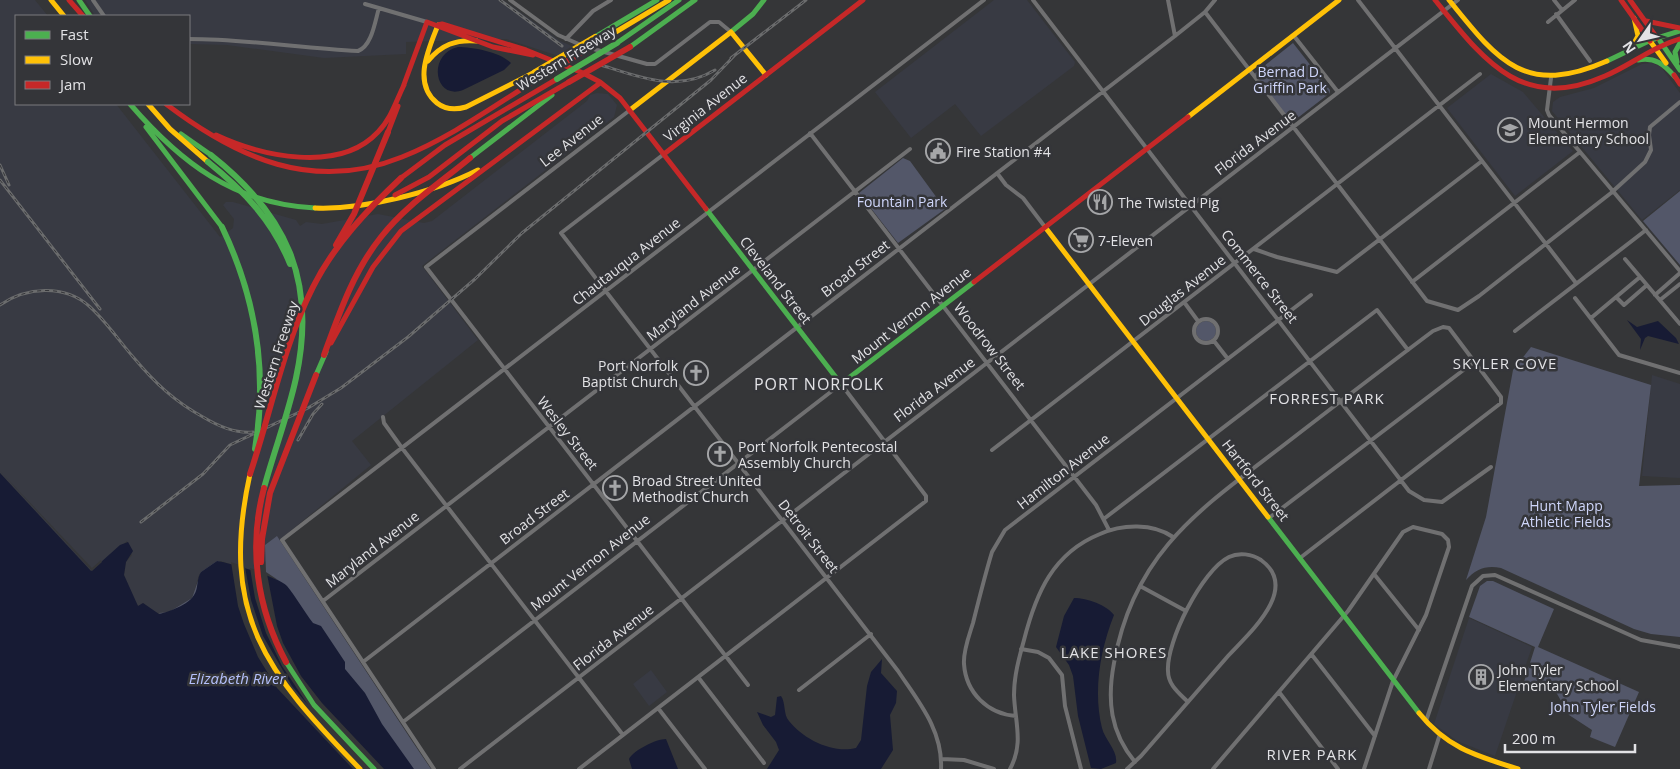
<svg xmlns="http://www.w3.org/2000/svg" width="1680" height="769" viewBox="0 0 1680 769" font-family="'Open Sans',sans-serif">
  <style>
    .built { fill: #383a43 }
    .green { fill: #535769 }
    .water { fill: #171b34 }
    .pier { fill: #353638 }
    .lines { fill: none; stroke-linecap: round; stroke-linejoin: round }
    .street { stroke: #707071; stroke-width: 4 }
    .fast { stroke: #4caf50; stroke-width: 5 }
    .slow { stroke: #ffc107; stroke-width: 5 }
    .jam { stroke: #c62828; stroke-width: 5 }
    .rail-casing { stroke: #6b6c6d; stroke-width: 3 }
    .rail { stroke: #343539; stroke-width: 1; stroke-dasharray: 4; stroke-linecap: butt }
    .fast-bridge { stroke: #4caf50; stroke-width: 6 }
    .slow-bridge { stroke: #ffc107; stroke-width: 6 }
    .jam-bridge { stroke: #c62828; stroke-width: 6 }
    .labels { text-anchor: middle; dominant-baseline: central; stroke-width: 5; stroke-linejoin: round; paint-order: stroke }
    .street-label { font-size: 14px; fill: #e2e2e5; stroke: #343539 }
    .park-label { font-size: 14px; fill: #cfd6fa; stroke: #343539 }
    .poi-label { font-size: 14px; fill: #e2e2e5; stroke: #343539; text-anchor: start }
    .neighbourhood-label { font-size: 15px; letter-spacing: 1px; fill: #e2e2e5; stroke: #343539 }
    .water-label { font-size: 15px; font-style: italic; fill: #b4c0fb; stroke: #343539 }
    .quarter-label { font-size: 16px; letter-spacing: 1px; fill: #e2e2e5; stroke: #343539 }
  </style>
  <rect width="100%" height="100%" fill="#353638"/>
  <path class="built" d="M0,0h35l13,16h-32v88h100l104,133 13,-9 1,-9 -11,-14 3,-3h7l63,18 4,6 6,-4 16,2 56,-10 46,9 8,-2 155,-120 3,-6 7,-2 11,1 9,11 -3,12 -192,149 56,74 -126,101 19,24 -94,77 -3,14 -23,15 -30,-10 -22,14 -7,23 -23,14 -13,1 -13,-10 -4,3 -3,-2 -12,-29 2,-13 6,-7 -5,-14 -35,31 -92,-99z
    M85,0h418l57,41 19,8 -14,9 -59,-19 -100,3v12l-82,4 -97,-13 -38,-1v-28h-94z
    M994,0h33l48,62 -1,4 -93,70 -26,-32 -44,34 -36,-46z
    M1652,63l9,4 19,26v97l-38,30 -90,-109 1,-9 7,-5 34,-9 48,-24z
    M1491,74l32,18 50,59 -58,45 -68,-88z
    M1652,375l28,9v94l-38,-2z
    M1469,618l63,29 -37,109 -38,-15 -23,-17z
    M651,670l16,22 -18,14 -16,-22z"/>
  <path class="green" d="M1293,43l37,47v3l-39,30 -37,-49z
    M903,158l7,3 35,48 -47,34 -39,-50z
    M1680,191v74l-37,-44z
    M1196 331a10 10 0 1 1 20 0a10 10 0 1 1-20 0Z
    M1531,347l120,38 -12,101 41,-1v152l-29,-3 -17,-5 -133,-61c-15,-3 -25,1 -35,12l20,-63 27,-147z
    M277,536l135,205 19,28h-43l-214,-150 -16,-6 11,-1 23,-14 9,-26 16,-11 61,19 -12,-8 -1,-27z
    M1487,581h6l61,28 -16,38 101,45 -24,55 -25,-10 2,-7 -23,-15 -13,-23 -8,-3 -2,2 -22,-9 11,-35 -66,-30 11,-31z"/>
  <path class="water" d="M458,47c15,0 42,5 53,16l-7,7 -41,20c-29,11 -36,-36 -5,-43z
    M1627,320l10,7 21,-6 18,17 3,6 -31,-8 -3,2 -5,12 1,-11z
    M0,473l91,98 29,-26 8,-3 5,9 -7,11 -2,13 14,31 5,-3 16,11c12,-3 33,-10 37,-23 2,-6 1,-13 5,-19l16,-11c13,2 62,16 70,25 9,11 17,25 26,37l8,3 24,36v7l20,24 17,31 32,45h-414z
    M1074,598c13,0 33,7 40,17 -14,35 -21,77 -12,113 3,12 16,23 14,35l-15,6 -10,-1 -13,-52 -5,-40 -4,-11 -13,-18 8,-31z
    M882,659l-1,14 16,18 -1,12 -6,12 3,35 -12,19h-114l12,-19 -3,-8 -13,-17 -6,-13 14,5 4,-2 2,-18 4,-1c5,7 2,18 8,25 14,18 44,33 67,27l5,-8 6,-54 4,-14z
    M666,739l12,30h-46l-3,-10c5,-9 27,-20 37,-20z"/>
  <path class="pier" d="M0,471l92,97 9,-8 1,2 -10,9z
    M231,562l14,5 6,33 12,36 29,50 16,19 -26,-39 -16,-33 -11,-35 -5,-30 17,6 10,52 6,17 18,33 21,27 62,66h-31l-76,-81 -19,-31 -14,-33 -6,-18z"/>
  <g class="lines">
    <path class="street" d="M93,0l11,16
      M510,0l48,35 23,10
      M1033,0l376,491 15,9 18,2 49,-35
      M1168,0l7,36
      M1358,0l218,283
      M1554,0l8,10
      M365,4l62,18
      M1205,12l222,289 31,9 21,-14 132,-103 34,-31 6,-12 -2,-15 1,-8 30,-25
      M1556,14l34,47
      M1548,22l27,-22
      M1294,36l44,56
      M189,39c56,0 112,9 169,12 14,-5 17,-30 21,-43
      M566,39l27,-28 18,-11
      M590,48l57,16h8l55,-42h9l12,10
      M1551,78l-4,32 2,5 131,156
      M630,110l-204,157 322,418
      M810,133l286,372 13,25
      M664,154l-103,79 337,438c20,30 45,59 43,98
      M997,173l9,12 17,13 22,29
      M1254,249l23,8 60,15 145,-111
      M1625,259l55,65
      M1412,282l168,-130
      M1655,295l25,-22
      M1616,297l8,8 23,-20
      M1575,298l44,57 61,18
      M1660,300l20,-16
      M1184,302l14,19
      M1591,318l49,-41
      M1194 331a12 12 0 1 1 24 0a12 12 0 1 1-24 0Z
      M1515,331l131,-101
      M1214,341l14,18
      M383,417l1,6 18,25 221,287
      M992,450l488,-376
      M1105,518l272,-208 31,40
      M1269,518l205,-156
      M1374,574l45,56
      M1140,586l46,25
      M323,601l587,-452
      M1021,649l17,3 11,6 13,17 3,31 16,63
      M1312,655l63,81
      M363,662l812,-626 30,-24 10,-12
      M698,677l66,86
      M799,690l72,-56
      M1279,692l59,77
      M658,708l47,61
      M1016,716c-28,-2 -50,-23 -52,-52 -1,-13 5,-28 9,-41 6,-24 12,-48 19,-71l13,-22 306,-235
      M1426,721l46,-135 11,-10 12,-1 146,65 39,7
      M403,722l438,-338 85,112v5l-347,268
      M942,759l22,1 30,9
      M1135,762c-25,-30 -28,-62 -21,-99 20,-114 91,-157 175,-222 48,-37 96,-74 144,-110l10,-4 6,1 52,69v6l-201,155
      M434,769l-152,-229 702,-540
      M460,769l998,-769
      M1010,769c14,-26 5,-46 4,-74 0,-19 5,-37 10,-55 12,-47 29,-87 76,-106 22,-10 53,-11 73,3
      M1127,769l14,-13c29,-33 58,-67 87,-100 20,-22 73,-67 33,-96 -9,-6 -22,-8 -32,-3 -27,13 -63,85 -61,114 0,14 11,22 20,31
      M1213,769l135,-158 55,-79 10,-5 29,7 6,6 1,7 -23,68 -33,66 -29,88
      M1429,769l10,-32"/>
    <path class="fast" d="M79,0l11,16
      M731,32l22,-18 11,-14
      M595,37l62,-37
      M1660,41l20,29
      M617,43l62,-43
      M630,47l65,-47
      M1638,60c17,-3 26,4 37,17
      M1607,61l44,-21 29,-9
      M1677,62l-2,-10 5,-9
      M130,104c51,59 104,100 185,104
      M146,127l76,100
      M181,134l30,21
      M470,158l82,-63
      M706,209l135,175 133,-102
      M316,375l10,-23
      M1268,517l151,196
      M286,662l28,43 60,64"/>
    <path class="slow" d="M51,0l13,16
      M1449,0c49,61 76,97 158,61
      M438,25c-9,23 -26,58 -1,78 9,7 19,7 29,4l69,-35
      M604,39l65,-39
      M1650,41l16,22
      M1632,47l6,-11 -4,-18
      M428,61c13,-16 28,-22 49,-20
      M148,104l22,25 38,33
      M630,110l101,-78 35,43
      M1188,117l151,-117
      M315,208c48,2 120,-16 163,-38
      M1045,227l223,290
      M250,474c-31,141 16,198 110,295
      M1419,713c28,35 58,43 99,56"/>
    <path class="jam" d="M69,0l14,16
      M1435,0c48,59 86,113 170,76 26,-11 47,-29 75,-37
      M1621,0l29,41
      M1630,0l27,38
      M1646,21l34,7
      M427,22l66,25 40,8
      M438,25l4,-1 84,26 57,23 17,9 20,16 86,111
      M1674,75l6,9
      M403,87l24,-65
      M166,104c71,54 147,89 236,53 50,-20 96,-54 142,-82
      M388,132l10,-26
      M216,135c45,21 123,39 162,-3 13,-13 18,-31 26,-47
      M664,154l199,-154
      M401,178l44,-33 112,-66
      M395,195l34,-18 73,-56 67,-39
      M974,282l214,-165
      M331,343l42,-76 28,-36 199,-148"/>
    <defs>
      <path id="rail" d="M500,0l62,46
        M731,58l75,-58
        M601,65c38,12 76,28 114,5
        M0,165l9,20
        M0,180l100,129
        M0,305c26,-18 64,-21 89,1 17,15 30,35 45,52 21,25 40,43 69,59 15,9 32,17 50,15
        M298,440l15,-26 9,-10
        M141,522l62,-48 27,-29 78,-37 33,-20 67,-51 67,-58 47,-46 189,-153 24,-25"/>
    </defs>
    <use href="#rail" class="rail-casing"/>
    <use href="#rail" class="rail"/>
    <path class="fast-bridge" d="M557,79l60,-36
      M211,155c76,60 106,126 85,223 -8,37 -22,73 -32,110
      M208,162c36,29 65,59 82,102
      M222,227c34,71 46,144 33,222"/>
    <path class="slow-bridge" d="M535,72l60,-35"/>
    <path class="jam-bridge" d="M544,75l60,-36
      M569,82l61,-35
      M336,245l18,-31 34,-82
      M324,355c15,-41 29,-83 57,-118 24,-31 59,-54 89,-79
      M250,474c21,-62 33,-128 63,-187 21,-42 54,-77 88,-109
      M264,488c-16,60 -7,120 22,174
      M261,562l1,-23 8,-46 46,-118"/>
  </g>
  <defs>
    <symbol id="school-ring" viewBox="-11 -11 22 22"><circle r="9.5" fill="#343539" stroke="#a5a6a8" stroke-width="1.5"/><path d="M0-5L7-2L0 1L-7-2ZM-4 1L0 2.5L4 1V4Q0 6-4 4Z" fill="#a5a6a8"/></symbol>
    <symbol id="civic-ring" viewBox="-11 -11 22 22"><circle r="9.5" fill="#343539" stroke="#a5a6a8" stroke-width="1.5"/><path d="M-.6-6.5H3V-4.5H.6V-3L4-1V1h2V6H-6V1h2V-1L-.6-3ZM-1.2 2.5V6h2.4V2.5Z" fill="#a5a6a8"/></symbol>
    <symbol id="restaurant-ring" viewBox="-11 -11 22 22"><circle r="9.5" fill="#343539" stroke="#a5a6a8" stroke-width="1.5"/><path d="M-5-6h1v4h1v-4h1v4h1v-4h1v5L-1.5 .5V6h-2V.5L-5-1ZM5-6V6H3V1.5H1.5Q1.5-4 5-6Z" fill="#a5a6a8"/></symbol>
    <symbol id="supermarket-ring" viewBox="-11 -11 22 22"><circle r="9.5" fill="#343539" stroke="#a5a6a8" stroke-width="1.5"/><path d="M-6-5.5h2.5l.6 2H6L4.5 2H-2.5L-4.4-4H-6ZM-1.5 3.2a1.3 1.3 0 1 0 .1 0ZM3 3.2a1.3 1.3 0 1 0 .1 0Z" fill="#a5a6a8"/></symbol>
    <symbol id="church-ring" viewBox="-11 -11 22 22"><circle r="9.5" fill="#343539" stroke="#a5a6a8" stroke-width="1.5"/><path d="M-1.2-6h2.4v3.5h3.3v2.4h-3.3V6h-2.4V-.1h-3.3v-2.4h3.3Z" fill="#a5a6a8"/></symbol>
    <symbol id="building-ring" viewBox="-11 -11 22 22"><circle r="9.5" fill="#343539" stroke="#a5a6a8" stroke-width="1.5"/><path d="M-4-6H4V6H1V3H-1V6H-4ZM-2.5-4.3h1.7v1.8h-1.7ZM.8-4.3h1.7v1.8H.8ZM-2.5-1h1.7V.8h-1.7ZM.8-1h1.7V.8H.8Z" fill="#a5a6a8"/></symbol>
  </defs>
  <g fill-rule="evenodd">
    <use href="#school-ring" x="1496" y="116" width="28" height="28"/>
    <use href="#civic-ring" x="924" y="137" width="28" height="28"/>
    <use href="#restaurant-ring" x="1086" y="188" width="28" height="28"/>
    <use href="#supermarket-ring" x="1067" y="226" width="28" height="28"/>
    <use href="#church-ring" x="682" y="359" width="28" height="28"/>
    <use href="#church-ring" x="706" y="440" width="28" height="28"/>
    <use href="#church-ring" x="601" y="474" width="28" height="28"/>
    <use href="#building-ring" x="1467" y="663" width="28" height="28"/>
  </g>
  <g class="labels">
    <g class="street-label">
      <text transform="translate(566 58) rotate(-31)">Western Freeway</text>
      <text transform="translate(705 107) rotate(-38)">Virginia Avenue</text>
      <text transform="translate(571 140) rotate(-38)">Lee Avenue</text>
      <text transform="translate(1255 142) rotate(-37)">Florida Avenue</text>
      <text transform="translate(626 261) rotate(-38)">Chautauqua Avenue</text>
      <text transform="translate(855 268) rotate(-38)">Broad Street</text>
      <text transform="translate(1260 276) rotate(52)">Commerce Street</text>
      <text transform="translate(776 280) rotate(52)">Cleveland Street</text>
      <text transform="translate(1182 290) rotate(-38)">Douglas Avenue</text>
      <text transform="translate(693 302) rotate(-38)">Maryland Avenue</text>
      <text transform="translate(911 315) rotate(-38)">Mount Vernon Avenue</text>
      <text transform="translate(990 346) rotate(52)">Woodrow Street</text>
      <text transform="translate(276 355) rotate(-72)">Western Freeway</text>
      <text transform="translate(934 389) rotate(-37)">Florida Avenue</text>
      <text transform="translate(568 433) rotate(52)">Wesley Street</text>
      <text transform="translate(1063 471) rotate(-38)">Hamilton Avenue</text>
      <text transform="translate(1256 480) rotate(52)">Hartford Street</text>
      <text transform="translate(534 516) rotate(-37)">Broad Street</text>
      <text transform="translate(809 536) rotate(52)">Detroit Street</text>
      <text transform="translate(372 549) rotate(-38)">Maryland Avenue</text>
      <text transform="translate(590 562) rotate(-38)">Mount Vernon Avenue</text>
      <text transform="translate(613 637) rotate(-38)">Florida Avenue</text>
    </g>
    <g class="park-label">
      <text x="1290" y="71">Bernad D.<tspan x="1290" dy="16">Griffin Park</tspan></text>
      <text x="902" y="201">Fountain Park</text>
      <text x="1566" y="505">Hunt Mapp<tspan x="1566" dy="16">Athletic Fields</tspan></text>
      <text x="1603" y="706">John Tyler Fields</text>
    </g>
    <g class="poi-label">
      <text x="1528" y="122">Mount Hermon<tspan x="1528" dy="16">Elementary School</tspan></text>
      <text x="956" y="151">Fire Station #4</text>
      <text x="1118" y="202">The Twisted Pig</text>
      <text x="1098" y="240">7-Eleven</text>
      <text x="678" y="365" text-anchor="end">Port Norfolk<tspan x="678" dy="16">Baptist Church</tspan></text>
      <text x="738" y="446">Port Norfolk Pentecostal<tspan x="738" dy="16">Assembly Church</tspan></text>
      <text x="632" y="480">Broad Street United<tspan x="632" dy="16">Methodist Church</tspan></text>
      <text x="1498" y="669">John Tyler<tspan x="1498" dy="16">Elementary School</tspan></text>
    </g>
    <g class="neighbourhood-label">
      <text x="1505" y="363">SKYLER COVE</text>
      <text x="1327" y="398">FORREST PARK</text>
      <text x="1114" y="652">LAKE SHORES</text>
      <text x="1312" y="754">RIVER PARK</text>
    </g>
    <g class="water-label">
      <text x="237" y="678">Elizabeth River</text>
    </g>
    <g class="quarter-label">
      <text x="819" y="384">PORT NORFOLK</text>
    </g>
  </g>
  <rect x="15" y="15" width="175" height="90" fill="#343539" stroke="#7a7a7e"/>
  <rect x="25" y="31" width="25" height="8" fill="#4caf50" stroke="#7a7a7e"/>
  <text x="60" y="40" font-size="15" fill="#e2e2e5">Fast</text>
  <rect x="25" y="56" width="25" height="8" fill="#ffc107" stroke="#7a7a7e"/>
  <text x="60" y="65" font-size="15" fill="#e2e2e5">Slow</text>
  <rect x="25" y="81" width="25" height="8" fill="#c62828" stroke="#7a7a7e"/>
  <text x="60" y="90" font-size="15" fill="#e2e2e5">Jam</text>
  <g transform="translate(1640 40) rotate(236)" stroke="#343539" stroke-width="4" paint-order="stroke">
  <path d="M0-4L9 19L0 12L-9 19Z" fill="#e2e2e5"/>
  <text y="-8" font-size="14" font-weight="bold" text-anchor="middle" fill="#e2e2e5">N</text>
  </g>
  <path d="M1505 744v8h130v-8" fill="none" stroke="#e2e2e5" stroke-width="2.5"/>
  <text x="1512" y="744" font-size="15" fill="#e2e2e5" stroke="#343539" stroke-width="4" paint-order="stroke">200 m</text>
</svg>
